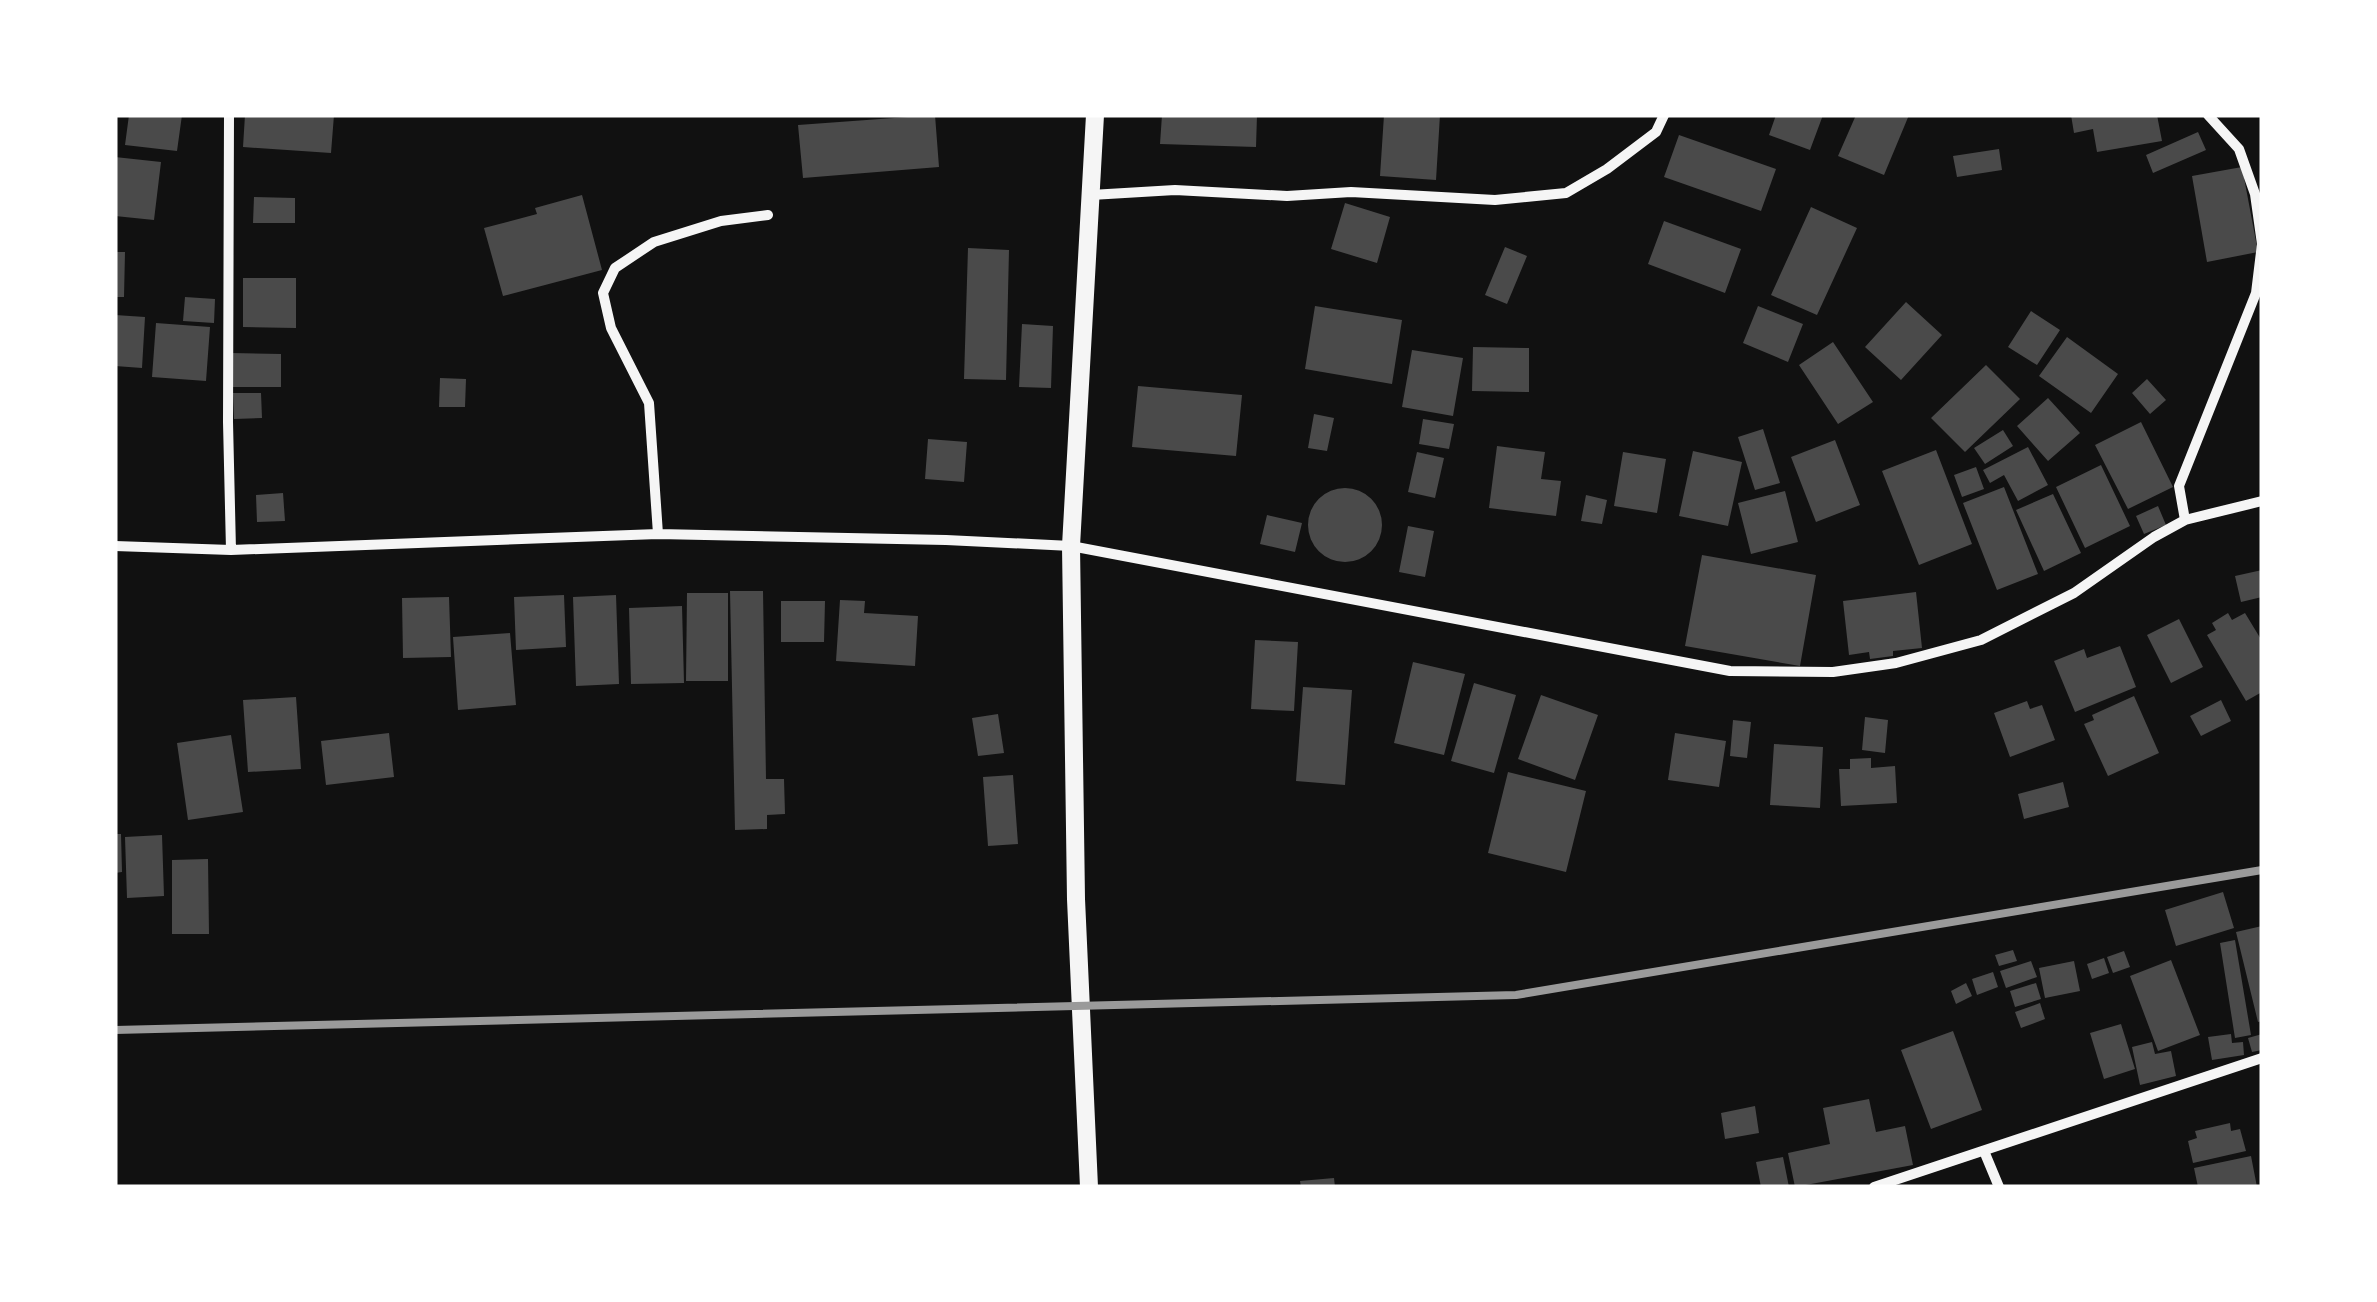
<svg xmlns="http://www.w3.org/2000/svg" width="2377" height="1302" viewBox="0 0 2377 1302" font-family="'Fira Sans',sans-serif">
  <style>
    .building { fill: #4a4a4a }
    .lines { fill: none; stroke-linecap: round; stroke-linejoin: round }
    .minor { stroke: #f5f5f5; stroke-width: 10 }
    .tertiary { stroke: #f5f5f5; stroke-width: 18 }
    .rail { stroke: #9a9a9a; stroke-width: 8 }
  </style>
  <rect width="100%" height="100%" fill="#111"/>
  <path class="building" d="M129,115h53l-5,36 -52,-6z
    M245,115h89l-3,38 -88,-6z
    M935,115l4,52 -136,11 -5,-53z
    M1162,115h95l-1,32 -96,-3z
    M1384,115h56l-4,65 -56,-4z
    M1776,115h47l-13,35 -41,-15z
    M1856,115h53l-25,60 -46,-19z
    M2071,115h86l5,26 -65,11 -4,-23 -19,4z
    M2198,132l8,18 -53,23 -7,-18z
    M1679,135l97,34 -15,42 -97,-34z
    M1999,149l3,21 -45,7 -4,-21z
    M115,157l46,5 -7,58 -39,-4z
    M2242,167l16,85 -51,10 -15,-86z
    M582,195l20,75 -99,26 -19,-68 53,-14 -2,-6z
    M254,197l41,1v25h-42z
    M1345,203l45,14 -13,46 -46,-14z
    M1811,207l46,21 -40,87 -46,-20z
    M1664,221l77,28 -16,44 -77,-29z
    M1505,247l22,9 -20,48 -22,-9z
    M968,248l41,2 -3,130 -42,-1z
    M115,252h10l-1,45h-9z
    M243,278h53v50l-53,-1z
    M185,297l30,2 -1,24 -31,-2z
    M1906,302l36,33 -41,45 -36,-33z
    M1315,306l87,14 -10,64 -87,-15z
    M1758,306l45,18 -15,38 -45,-19z
    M2031,311l29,19 -23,35 -29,-18z
    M115,315l30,2 -3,51 -27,-2z
    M156,323l54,4 -4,54 -54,-4z
    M1022,324l31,2 -2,62 -32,-1z
    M2067,337l51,37 -27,39 -52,-37z
    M1833,342l40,60 -35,22 -39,-59z
    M1473,347l56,1v44l-57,-1z
    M1412,350l51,8 -10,58 -51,-9z
    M231,353l50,1v33h-50z
    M1986,365l34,34 -55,53 -34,-34z
    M440,378l26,1 -1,28h-26z
    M2147,379l19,21 -16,14 -18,-21z
    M1138,386l104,9 -6,61 -104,-9z
    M233,393h28l1,25 -28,1z
    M2048,398l32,35 -32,28 -31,-35z
    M1314,414l20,4 -7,33 -19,-3z
    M1423,419l31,5 -5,25 -30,-5z
    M2141,422l32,65 -45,22 -33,-64z
    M1763,429l17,54 -25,7 -17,-53z
    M2003,430l10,16 -28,18 -11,-16z
    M928,439l39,3 -3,40 -39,-3z
    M1835,440l25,65 -44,17 -25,-65z
    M1497,446l48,6 -4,27 20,2 -5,35 -67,-8z
    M2028,447l20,38 -30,16 -14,-26 -14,8 -7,-13z
    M1936,450l36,94 -53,21 -37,-94z
    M1693,451l49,11 -14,64 -49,-10z
    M1417,452l27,6 -9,40 -27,-6z
    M1623,452l43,7 -9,54 -43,-7z
    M2101,465l29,61 -45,22 -29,-61z
    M1976,467l8,22 -22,8 -8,-22z
    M2004,487l34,87 -41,16 -34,-87z
    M1308 525a37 37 0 1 1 74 0a37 37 0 1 1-74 0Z
    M1785,491l13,51 -47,12 -13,-51z
    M283,493l2,28 -28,1 -1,-27z
    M2053,494l28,59 -37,18 -28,-61z
    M1586,495l21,5 -5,24 -21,-3z
    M2158,506l8,19 -22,9 -8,-18z
    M1267,515l35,8 -7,29 -35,-8z
    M1408,526l26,5 -9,46 -26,-5z
    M1702,555l114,20 -16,91 -115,-20z
    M2262,570v27l-21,5 -6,-26z
    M730,591h33l3,188h18l1,35 -18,1v14l-32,1z
    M1916,592l6,56 -29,3v5l-23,3 -1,-7 -20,3 -6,-54z
    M687,593h41v88h-42z
    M564,595l2,52 -50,3 -2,-53z
    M616,595l3,89 -43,2 -3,-89z
    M449,597l2,60 -48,1 -1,-60z
    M840,600l25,1 -1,12 54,3 -3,50 -79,-5z
    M781,601h44l-1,41h-43z
    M682,606l2,77 -53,1 -2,-76z
    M2228,613l4,7 13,-7 17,28v51l-16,9 -39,-66 9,-5 -4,-7z
    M2179,619l24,48 -32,16 -24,-48z
    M510,633l6,72 -58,5 -5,-73z
    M1255,640l43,2 -4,69 -43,-2z
    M2120,646l16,41 -61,25 -21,-51 30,-12 3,9z
    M1413,662l52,12 -21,81 -50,-12z
    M1474,683l42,12 -22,78 -43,-12z
    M1303,687l49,3 -7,95 -49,-4z
    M1541,695l57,20 -23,65 -57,-21z
    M2134,696l25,57 -51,23 -24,-52 10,-4 -2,-5z
    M296,697l5,72 -53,3 -5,-72z
    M2221,700l10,21 -30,15 -11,-20z
    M2027,701l3,8 12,-4 13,35 -45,17 -16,-44z
    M998,714l6,39 -26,3 -6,-38z
    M1865,717l23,3 -3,33 -23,-3z
    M1733,720l18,2 -4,36 -17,-2z
    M389,733l5,44 -68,8 -5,-44z
    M1675,733l51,8 -7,46 -51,-7z
    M231,735l12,77 -55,8 -11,-77z
    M1774,744l49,3 -3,61 -50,-3z
    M1871,758v10l24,-2 2,37 -56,3 -2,-37h11v-10z
    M1508,772l78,19 -20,81 -78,-19z
    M1013,775l5,69 -30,2 -5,-69z
    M2063,782l6,25 -45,12 -6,-25z
    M115,834h6l1,38 -7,1z
    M162,835l2,61 -37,2 -2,-61z
    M208,859l1,75h-37v-74z
    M2223,892l11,36 -58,18 -11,-36z
    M2262,926v95l-4,1 -22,-90z
    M2235,940l16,95 -16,3 -15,-95z
    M2013,950l4,11 -18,5 -4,-11z
    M2124,951l6,16 -17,6 -6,-16z
    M2104,958l5,15 -17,6 -5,-15z
    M2171,960l29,75 -42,16 -28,-75z
    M2031,961l6,16 -31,11 -6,-17z
    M2074,961l6,30 -35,7 -6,-30z
    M1993,972l5,15 -21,8 -5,-16z
    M1966,983l6,13 -16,8 -5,-13z
    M2036,983l5,16 -26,8 -5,-16z
    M2040,1003l5,16 -24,9 -6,-16z
    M2121,1024l14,45 -31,10 -14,-46z
    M1953,1031l29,79 -51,19 -30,-79z
    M2231,1034l1,9 11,-1 1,13 -32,5 -4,-23z
    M2262,1034v16l-10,2 -4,-14z
    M2152,1042l3,12 16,-3 5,25 -36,9 -8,-38z
    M1869,1099l7,33 29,-6 8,39 -118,22 -7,-34 42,-9 -7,-36z
    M1755,1106l4,27 -34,6 -4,-26z
    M2230,1123l1,8 9,-2 6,22 -53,12 -5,-22 9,-3 -2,-7z
    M2251,1156l6,31h-59l-4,-19z
    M1783,1157l6,30h-28l-5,-25z
    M1334,1178l1,9h-34l-1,-6z"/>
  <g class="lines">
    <path class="minor" d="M229,115l-1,307 3,128
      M1091,195l84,-5 112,6 64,-4 144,8 71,-7 41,-24 49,-37 8,-17
      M2185,520l-6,-34 77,-193 6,-49 -7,-50 -16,-45 -31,-34
      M658,534l-9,-131 -38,-75 -8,-35 12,-25 39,-26 67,-21 47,-6
      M115,546l116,4 427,-16 288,6 125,6 659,125 103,1 63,-9 85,-23 93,-47 80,-56 31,-17 77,-19
      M1984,1151l15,36
      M1874,1187l388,-129"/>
    <path class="tertiary" d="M1089,1187l-13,-288 -5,-353 24,-431"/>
    <path class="rail" d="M115,1030l1401,-35 746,-125"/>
  </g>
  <rect width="2377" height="1302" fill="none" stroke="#ffffff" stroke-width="235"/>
</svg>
